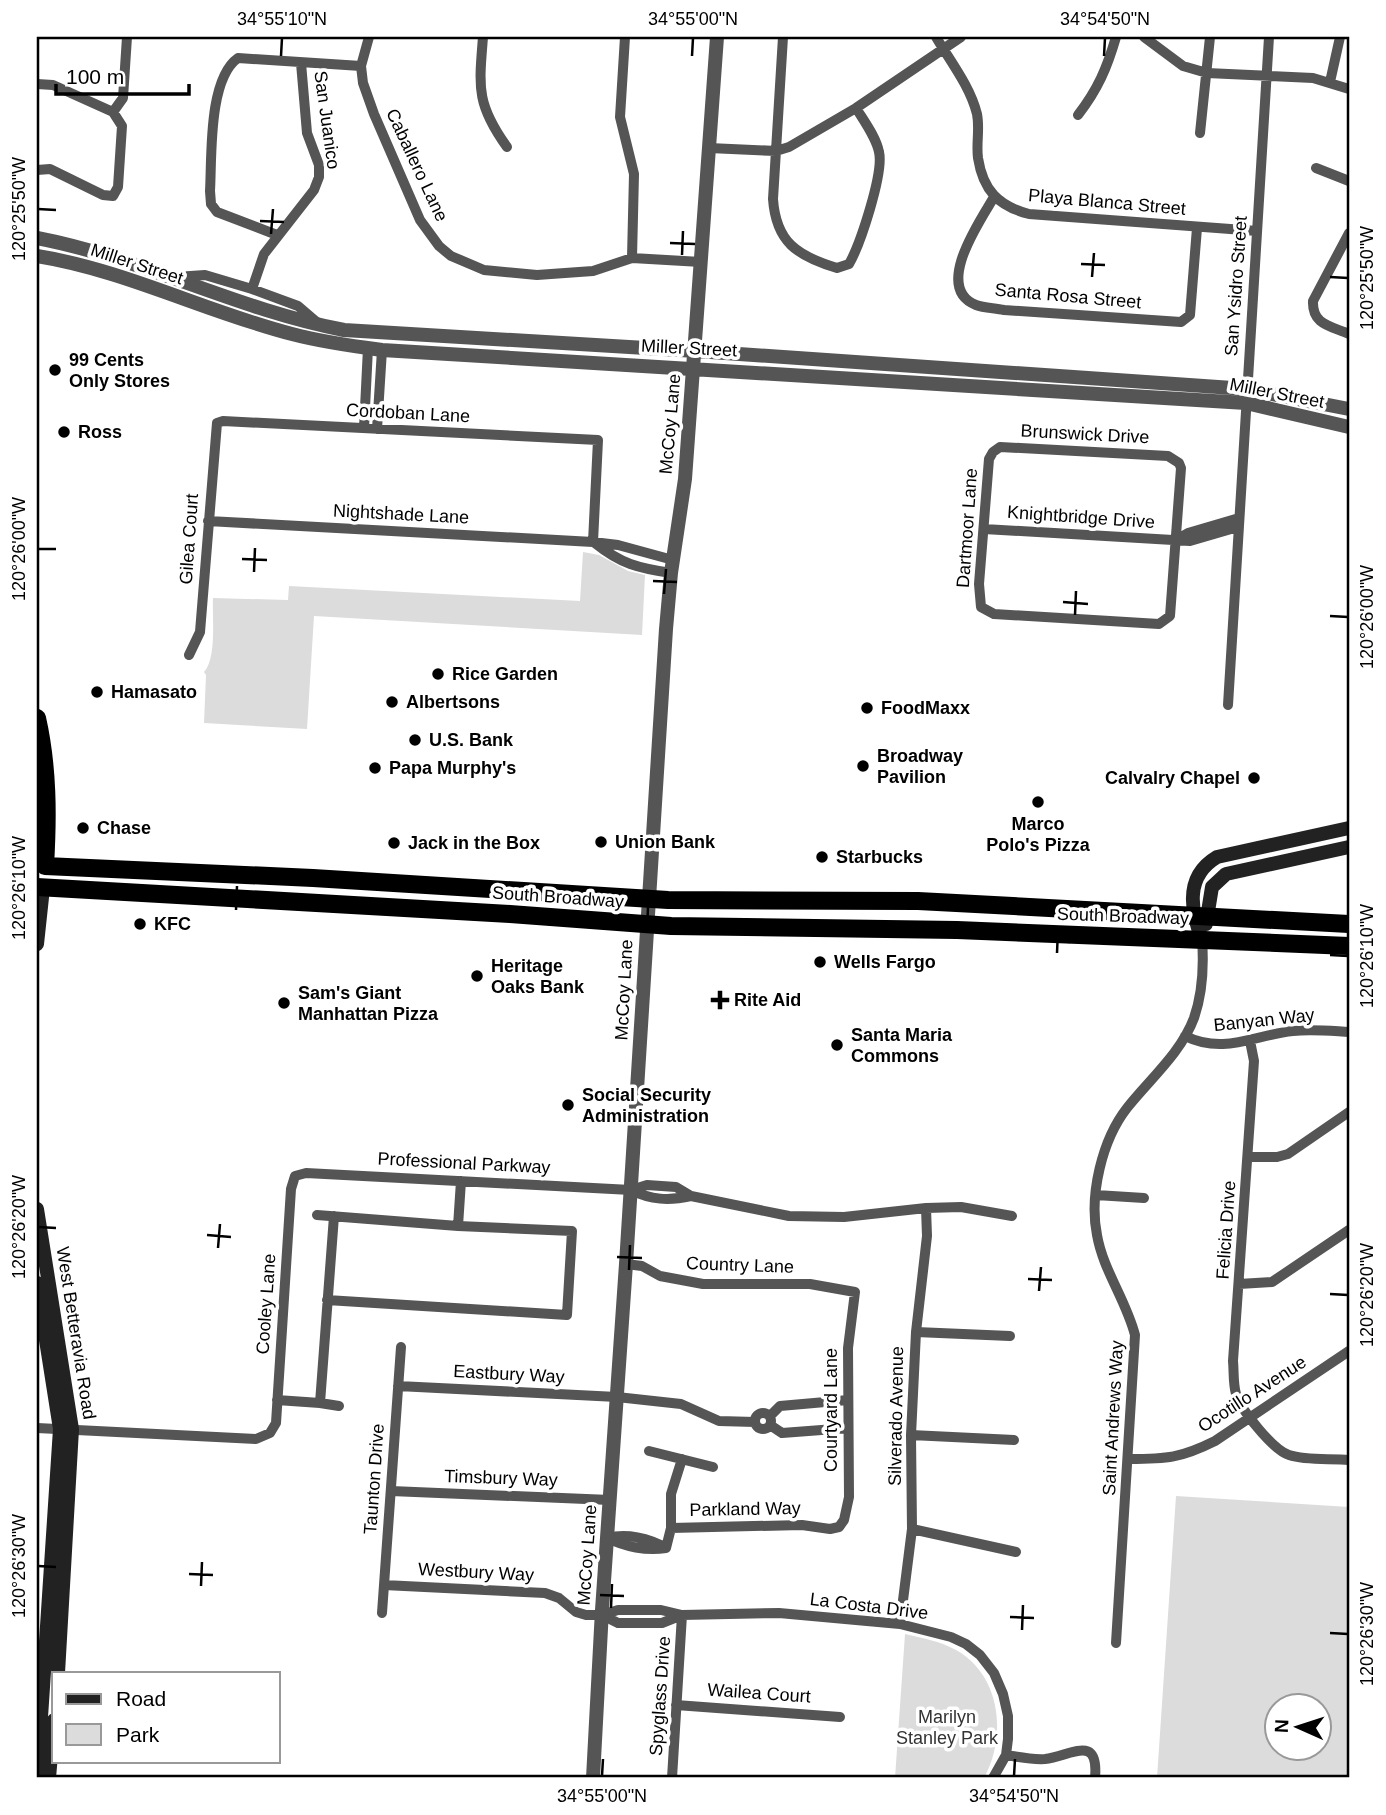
<svg xmlns="http://www.w3.org/2000/svg" width="1386" height="1815" viewBox="0 0 1386 1815" font-family="Arial,sans-serif">
  <style>
    .green { fill: #dcdcdc; fill-rule: evenodd }
    .lines { fill: none; stroke-linecap: round; stroke-linejoin: round }
    .minor { stroke: #555; stroke-width: 10 }
    .tertiary { stroke: #555; stroke-width: 14 }
    .secondary { stroke: #222; stroke-width: 14 }
    .trunk { stroke: #000; stroke-width: 18 }
    .ticks { fill: none; stroke: #000; stroke-width: 2.5 }
    .poi-dot { fill: #000; stroke: #fff; stroke-width: 2.5 }
    .labels { text-anchor: middle; dominant-baseline: central; stroke-width: 7; stroke-linejoin: round; paint-order: stroke }
    .street-label { font-size: 18px; fill: #000; stroke: #fff }
    .poi-label { font-size: 18px; font-weight: bold; fill: #000; stroke: #fff; text-anchor: start }
    .park-label { font-size: 18px; fill: #333; stroke: #fff }
    .neatline { fill: none; stroke: #000; stroke-width: 2.5 }
    .ticks-label { font-size: 18px; text-anchor: middle; fill: #000 }
  </style>
  <rect width="100%" height="100%" fill="#fff"/>
  <path class="green" d="M583,552l16,3 29,16 17,4 -3,60 -328,-19 -7,113 -103,-6 2,-48 -2,-3c13,-14 8,-55 9,-74l75,2 1,-14 291,15z
    M1176,1496l173,11v271h-192zM1278,1706h42v42h-42z
    M905,1634c17,4 35,7 51,16 45,25 51,86 28,128h-89z"/>
  <g class="lines">
    <path class="minor" d="M369,37l-8,29 2,17 11,31 46,106 19,26 12,10 33,14 53,5 56,-4 39,-13 69,4
      M483,37c-4,50 -7,67 24,110
      M625,37l-5,80 14,57 -2,84
      M783,37l-10,162c3,43 24,57 64,69l12,-4c11,-19 35,-91 30,-112 -3,-15 -15,-31 -23,-44
      M936,37c14,24 34,49 41,77 3,15 -1,29 1,44 5,32 20,48 51,56l228,17
      M1144,37l39,29 24,7 106,5 36,11
      M1330,82l10,-45
      M37,84l16,1 60,27
      M1078,115c20,-26 29,-47 38,-78
      M1200,133l10,-96
      M709,148l67,3 13,-4 67,-39 105,-71
      M1316,168l33,13
      M37,170l13,-1 53,26 10,1 5,-9 4,-61 -9,-14 10,-14 4,-61
      M994,197c-14,24 -61,91 -18,108 8,3 19,3 28,5l177,12 9,-7 7,-87
      M1349,233l-36,68c-1,24 18,25 36,33
      M277,235l-60,-23 -6,-8 -1,-13c2,-34 -2,-112 28,-133l123,8
      M176,277l29,-2 47,14 46,17 21,18
      M252,289l12,-35 50,-64 5,-13v-12l-12,-32 -6,-70
      M364,428l4,-80
      M377,429l5,-79
      M1000,447l168,9 11,7 2,5 -11,148 -11,8 -165,-10 -13,-7 -2,-23 10,-125 4,-7z
      M208,521l385,21 25,3 55,15
      M984,529l206,12 48,-14
      M1176,540l12,-7 51,-15
      M595,543c26,21 43,25 76,30
      M189,655l11,-23 17,-209 6,-2 375,19 -5,102
      M1228,705l41,-668
      M1185,1036c39,19 69,-1 108,-5 19,-2 38,0 56,1
      M1250,1041l4,20 -21,300c1,11 0,23 3,33 5,16 37,56 53,61 18,6 42,3 60,5
      M1249,1157h28l11,-3 61,-42
      M631,1190c20,10 38,11 60,6
      M1096,1195l48,3
      M317,1215l141,11 3,-45
      M626,1264l16,2 18,10 43,8h107l45,8 -7,56 1,149 -5,23 -5,7 -9,2 -28,-4 -131,3 -5,20
      M1239,1284l33,-2 77,-52
      M327,1300l240,15 5,-84 -114,-5
      M916,1332l94,4
      M398,1386l219,11 64,7 38,17 36,1
      M277,1400l43,3 14,-187
      M320,1403l19,3
      M755 1421a8 8 0 1 1 16 0a8 8 0 1 1-16 0Z
      M770,1416l10,-10 68,-6
      M770,1425l12,8 66,-5
      M37,1428l219,11 14,-6 6,-10 15,-234 4,-13 11,-3 325,17 16,-5 29,2 15,9 98,20 55,1 82,-9 35,-1 51,9
      M911,1435l103,5
      M649,1451l64,16
      M1129,1459c38,0 52,-1 86,-18l134,-90
      M391,1491l219,9
      M671,1528v-34l11,-35
      M912,1529l104,23
      M608,1538c18,-5 41,0 58,10
      M608,1538c16,9 39,13 58,10
      M384,1585l161,8 14,5 17,14 10,3h16l16,-5h43l21,5 97,-2 121,11 51,13 15,7 14,11 14,18 9,21 5,22v23l-2,16 -13,23
      M382,1613l19,-266
      M602,1615l16,8h44l20,-8
      M900,1624l12,-95 -1,-94 5,-103 11,-96 -1,-28
      M1116,1643l19,-308c-9,-35 -32,-65 -38,-100 -8,-40 5,-95 30,-127 22,-28 54,-55 67,-90 9,-26 10,-52 8,-79
      M676,1705l164,12
      M1006,1755c13,2 26,5 39,4 26,-3 54,-26 50,19
      M672,1778l10,-163"/>
    <path class="tertiary" d="M37,238c105,20 201,72 307,92l352,21 551,38 102,20
      M37,256c88,14 169,56 255,78 30,8 60,12 90,16l864,53 103,24
      M593,1778l9,-168 24,-346 40,-635 5,-56 14,-94 32,-442"/>
    <path class="secondary" d="M1206,924l6,-37 14,-13 123,-27
      M1202,939c-12,-30 -17,-63 15,-82l132,-29
      M37,944l6,-56
      M37,1209l35,220 -14,244
      M37,1283l23,146 -23,349
      M49,1778l5,-58"/>
    <path class="trunk" d="M37,718c11,49 11,98 8,148l268,12 355,22 250,1 431,23
      M37,887l473,27 161,12 286,4 392,16"/>
  </g>
  <path class="ticks" d="M281,56l1,-18M692,56l1,-18M1104,56l1,-18M38,209l18,1M260,221l24,1M271,234l2,-25M670,243l25,1M682,255l1,-24M1081,264l24,1M1092,277l2,-24M1330,277l18,1M38,549h18M242,559l25,1M254,572l1,-24M653,581l24,1M664,594l2,-25M1063,602l25,2M1075,615l1,-24M1330,616l18,1M38,888l18,1M224,897l25,2M236,910l1,-24M635,919l24,1M647,932l1,-25M1045,940l25,2M1057,953l1,-24M1330,955l18,1M38,1227l18,1M207,1235l24,2M218,1248l2,-24M617,1257l25,1M629,1270l1,-25M1028,1279l24,1M1039,1291l2,-24M1330,1294l18,1M38,1566l18,1M189,1574l24,1M201,1586l1,-24M600,1595l24,1M611,1608l1,-24M1010,1617l24,1M1022,1630l1,-25M1330,1633l18,1M602,1776l1,-17M1014,1776l1,-17"/>
  <g class="poi-dot">
    <circle cx="55" cy="370" r="7"/>
    <circle cx="64" cy="432" r="7"/>
    <circle cx="438" cy="674" r="7"/>
    <circle cx="97" cy="692" r="7"/>
    <circle cx="392" cy="702" r="7"/>
    <circle cx="867" cy="708" r="7"/>
    <circle cx="415" cy="740" r="7"/>
    <circle cx="863" cy="766" r="7"/>
    <circle cx="375" cy="768" r="7"/>
    <circle cx="1254" cy="778" r="7"/>
    <circle cx="1038" cy="802" r="7"/>
    <circle cx="83" cy="828" r="7"/>
    <circle cx="601" cy="842" r="7"/>
    <circle cx="394" cy="843" r="7"/>
    <circle cx="822" cy="857" r="7"/>
    <circle cx="140" cy="924" r="7"/>
    <circle cx="820" cy="962" r="7"/>
    <circle cx="477" cy="976" r="7"/>
    <path d="M716.5 989.5h7v7h7v7h-7v7h-7v-7h-7v-7h7z"/>
    <circle cx="284" cy="1003" r="7"/>
    <circle cx="837" cy="1045" r="7"/>
    <circle cx="568" cy="1105" r="7"/>
  </g>
  <g class="labels">
    <g class="street-label">
      <text transform="translate(327 120) rotate(82)">San Juanico</text>
      <text transform="translate(417 165) rotate(65)">Caballero Lane</text>
      <text transform="translate(1107 202) rotate(5)">Playa Blanca Street</text>
      <text transform="translate(137 264) rotate(18)">Miller Street</text>
      <text transform="translate(1236 286) rotate(-86)">San Ysidro Street</text>
      <text transform="translate(1068 296) rotate(5)">Santa Rosa Street</text>
      <text transform="translate(689 348) rotate(3)">Miller Street</text>
      <text transform="translate(1277 393) rotate(11)">Miller Street</text>
      <text transform="translate(408 413) rotate(3)">Cordoban Lane</text>
      <text transform="translate(670 424) rotate(-85)">McCoy Lane</text>
      <text transform="translate(1085 434) rotate(3)">Brunswick Drive</text>
      <text transform="translate(401 514) rotate(3)">Nightshade Lane</text>
      <text transform="translate(1081 517) rotate(4)">Knightbridge Drive</text>
      <text transform="translate(967 528) rotate(-86)">Dartmoor Lane</text>
      <text transform="translate(189 539) rotate(-86)">Gilea Court</text>
      <text transform="translate(558 897) rotate(4)">South Broadway</text>
      <text transform="translate(1123 916) rotate(2)">South Broadway</text>
      <text transform="translate(624 990) rotate(-87)">McCoy Lane</text>
      <text transform="translate(1264 1020) rotate(-6)">Banyan Way</text>
      <text transform="translate(464 1163) rotate(3)">Professional Parkway</text>
      <text transform="translate(1226 1230) rotate(-86)">Felicia Drive</text>
      <text transform="translate(740 1265) rotate(2)">Country Lane</text>
      <text transform="translate(266 1304) rotate(-86)">Cooley Lane</text>
      <text transform="translate(76 1333) rotate(81)">West Betteravia Road</text>
      <text transform="translate(509 1374) rotate(3)">Eastbury Way</text>
      <text transform="translate(1252 1394) rotate(-33)">Ocotillo Avenue</text>
      <text transform="translate(831 1410) rotate(-90)">Courtyard Lane</text>
      <text transform="translate(896 1416) rotate(-89)">Silverado Avenue</text>
      <text transform="translate(1113 1418) rotate(-87)">Saint Andrews Way</text>
      <text transform="translate(501 1478) rotate(2)">Timsbury Way</text>
      <text transform="translate(374 1479) rotate(-86)">Taunton Drive</text>
      <text transform="translate(745 1509) rotate(-1)">Parkland Way</text>
      <text transform="translate(587 1555) rotate(-86)">McCoy Lane</text>
      <text transform="translate(476 1572) rotate(3)">Westbury Way</text>
      <text transform="translate(869 1606) rotate(7)">La Costa Drive</text>
      <text transform="translate(759 1693) rotate(4)">Wailea Court</text>
      <text transform="translate(660 1696) rotate(-86)">Spyglass Drive</text>
    </g>
    <g class="poi-label">
      <text x="69" y="360">99 Cents<tspan x="69" dy="21">Only Stores</tspan></text>
      <text x="78" y="432">Ross</text>
      <text x="452" y="674">Rice Garden</text>
      <text x="111" y="692">Hamasato</text>
      <text x="406" y="702">Albertsons</text>
      <text x="881" y="708">FoodMaxx</text>
      <text x="429" y="740">U.S. Bank</text>
      <text x="877" y="756">Broadway<tspan x="877" dy="21">Pavilion</tspan></text>
      <text x="389" y="768">Papa Murphy's</text>
      <text x="1240" y="778" text-anchor="end">Calvalry Chapel</text>
      <text x="1038" y="824" text-anchor="middle">Marco<tspan x="1038" dy="21">Polo's Pizza</tspan></text>
      <text x="97" y="828">Chase</text>
      <text x="615" y="842">Union Bank</text>
      <text x="408" y="843">Jack in the Box</text>
      <text x="836" y="857">Starbucks</text>
      <text x="154" y="924">KFC</text>
      <text x="834" y="962">Wells Fargo</text>
      <text x="491" y="966">Heritage<tspan x="491" dy="21">Oaks Bank</tspan></text>
      <text x="298" y="993">Sam's Giant<tspan x="298" dy="21">Manhattan Pizza</tspan></text>
      <text x="734" y="1000">Rite Aid</text>
      <text x="851" y="1035">Santa Maria<tspan x="851" dy="21">Commons</tspan></text>
      <text x="582" y="1095">Social Security<tspan x="582" dy="21">Administration</tspan></text>
    </g>
    <g class="park-label">
      <text x="947" y="1717">Marilyn<tspan x="947" dy="21">Stanley Park</tspan></text>
    </g>
  </g>
  <rect width="1386" height="1815" fill="none" stroke="#ffffff" stroke-width="77"/>
  <rect x="52" y="1672" width="228" height="91" fill="#ffffff" stroke="#999999" stroke-width="2"/>
  <rect x="66" y="1694" width="35" height="10" fill="#222222" stroke="#999999" stroke-width="2"/>
  <text x="116" y="1706" font-size="21" fill="#000000">Road</text>
  <rect x="66" y="1724" width="35" height="21" fill="#dcdcdc" stroke="#999999" stroke-width="2"/>
  <text x="116" y="1742" font-size="21" fill="#000000">Park</text>
  <g transform="translate(1298 1727) rotate(273)"><circle r="33" fill="#ffffff" stroke="#999999" stroke-width="2"/>
  <path d="M0-5L12 26L0 18L-12 26Z" fill="#000000"/>
  <text y="-10" font-size="19" font-weight="bold" text-anchor="middle" fill="#000000">N</text>
  </g>
  <path d="M56 84v10h133v-10" fill="none" stroke="#000000" stroke-width="3.5"/>
  <text x="66" y="84" font-size="21" fill="#000000" stroke="#ffffff" stroke-width="5" paint-order="stroke">100 m</text>
  <rect x="38" y="38" width="1310" height="1738" class="neatline"/>
  <g class="ticks-label">
    <text x="282" y="25">34°55'10"N</text>
    <text x="693" y="25">34°55'00"N</text>
    <text x="1105" y="25">34°54'50"N</text>
    <text transform="translate(19 209) rotate(-90)" y="6">120°25'50"W</text>
    <text transform="translate(1367 278) rotate(-90)" y="6">120°25'50"W</text>
    <text transform="translate(19 549) rotate(-90)" y="6">120°26'00"W</text>
    <text transform="translate(1367 617) rotate(-90)" y="6">120°26'00"W</text>
    <text transform="translate(19 888) rotate(-90)" y="6">120°26'10"W</text>
    <text transform="translate(1367 956) rotate(-90)" y="6">120°26'10"W</text>
    <text transform="translate(19 1227) rotate(-90)" y="6">120°26'20"W</text>
    <text transform="translate(1367 1295) rotate(-90)" y="6">120°26'20"W</text>
    <text transform="translate(19 1566) rotate(-90)" y="6">120°26'30"W</text>
    <text transform="translate(1367 1634) rotate(-90)" y="6">120°26'30"W</text>
    <text x="602" y="1802">34°55'00"N</text>
    <text x="1014" y="1802">34°54'50"N</text>
  </g>
</svg>
